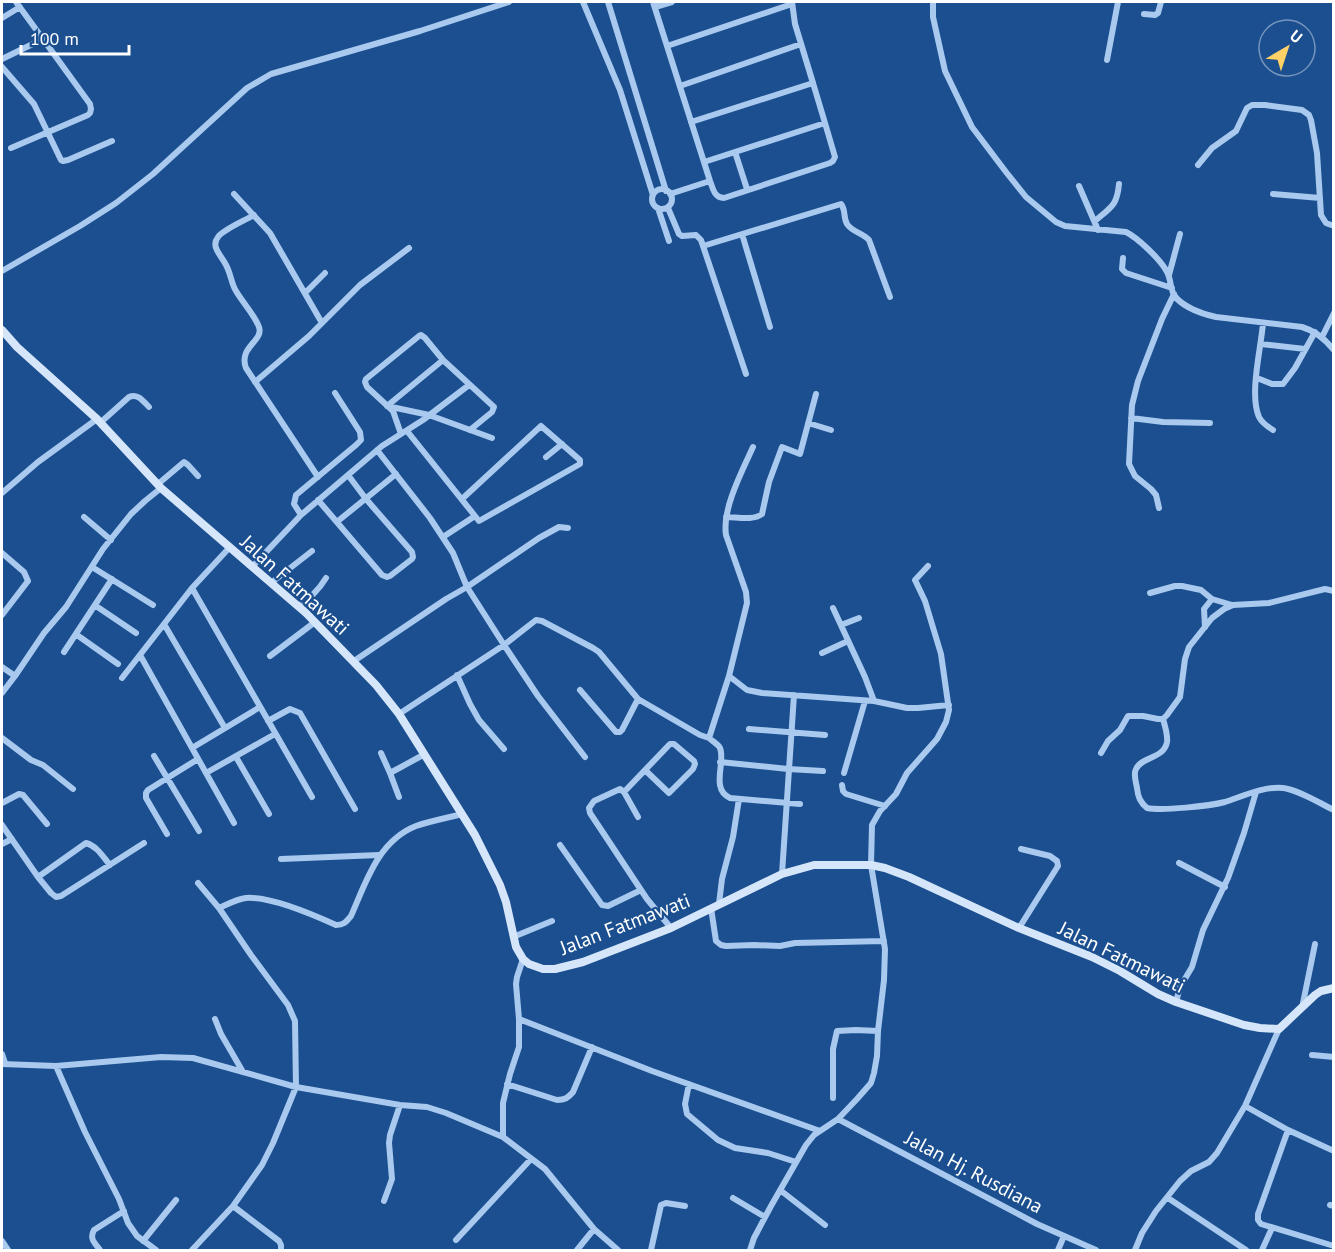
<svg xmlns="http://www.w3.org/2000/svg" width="1335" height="1252" viewBox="0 0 1335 1252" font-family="'PT Sans',sans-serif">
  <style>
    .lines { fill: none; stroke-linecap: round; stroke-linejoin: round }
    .street { stroke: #a9c9ee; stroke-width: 6 }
    .secondary { stroke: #d6e6fa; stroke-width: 8 }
    .labels { text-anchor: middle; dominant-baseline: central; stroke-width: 4.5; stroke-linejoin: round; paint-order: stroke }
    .street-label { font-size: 20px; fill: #fff; stroke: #1b4f8f }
  </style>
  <rect width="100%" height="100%" fill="#1b4f8f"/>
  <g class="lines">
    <path class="street" d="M16,2l27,37
      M583,2l37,88 33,105
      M608,2l58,189
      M653,2l57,179c3,7 4,17 14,17l106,-35 3,-2 2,-4 -10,-34 -121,39
      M933,2v15l12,54 27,56 34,45 20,25 30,25 9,4 61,6c12,6 35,28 41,40 4,7 3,16 7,23 8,12 29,19 42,22l86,10c14,4 23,12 32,23
      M655,7l17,-5
      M1144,14l11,1 3,-2 3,-11
      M2,18l18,-11
      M667,46l125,-42
      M2,59l41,-20 47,65 1,5 -1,4 -2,2 -77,33
      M1107,60l11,-58
      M2,67l32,37 27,56 2,1 5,-1 44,-19
      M813,83l12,40
      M680,86l121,-42
      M691,122l122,-39 -18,-59 -3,-22
      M735,152l12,37
      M1198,165l14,-17 24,-17 11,-23 5,-3h13l37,5 7,5 2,5 6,33 4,62 5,8 8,3
      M1079,186l19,44
      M652 199a10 10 0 1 1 20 0a10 10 0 1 1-20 0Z
      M234,194l36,39 52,90 -13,13 -54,46
      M670,194l40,-13
      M1273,194l47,4
      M658,208l11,33
      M668,208l11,26 3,2 14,-1 5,5 45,134
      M254,215c-10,6 -30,14 -36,22 -8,10 4,19 8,28 5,9 5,18 10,26 7,12 18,23 23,36 5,14 -21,20 -13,41l72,109
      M1095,221c16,-14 22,-15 24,-37
      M742,234l28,93
      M703,246l138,-42c5,6 2,13 6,20 5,8 16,9 22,16l21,57
      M1123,258l-1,11 4,4 46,15
      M2,271l78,-45 36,-23 37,-29 94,-86 24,-14 149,-43 89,-29
      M1169,275l11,-41
      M305,293l20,-20
      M322,323l38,-38 49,-37
      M1263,323c-2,26 -14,71 -4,94 3,6 9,10 14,13
      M1322,337l12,-24
      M1261,344l44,5
      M443,360l-56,46 42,9 63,23
      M1257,378l15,6h11l12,-16 20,-36
      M1131,418l32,4 47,1
      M100,423l29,-26c9,-4 14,4 20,10
      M808,423l23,7
      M407,431l68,85
      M401,434l-8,-23 -26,-24 -2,-5 1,-3 53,-43 2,-1 4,3 18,22 51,47 -2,5 -22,18
      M377,450l53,68 23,35 14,34 37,58 34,51 47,61
      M546,457l16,-13
      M158,484l26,-22 4,3 10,11
      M2,493l36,-31 59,-43
      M318,500l64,75 5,2 3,-1 22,-17 1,-2 -1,-5 -46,-53 -18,-24
      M1159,508l-3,-13 -5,-6 -16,-13 -6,-12 3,-59 6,-24 24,-62 12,-25
      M301,515l-7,-11 2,-9 60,-50 5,-5 -1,-8 -25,-39
      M84,517l27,23
      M726,517c11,0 27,4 36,-3l7,-32 13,-35 18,7 16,-60
      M338,521l58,-47
      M443,537l32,-21 4,5 101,-57v-4l-39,-34 -79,73
      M2,553l22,19 4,9 -26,34
      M92,567l61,38
      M252,567l49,-52 81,-69 41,-26 46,-35
      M271,583l41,-32
      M192,588l120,209
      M1150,593l25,-7h7l19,4 11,9 20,6
      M96,606l40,27
      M298,606c12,-8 20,-15 28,-28
      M833,608l32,69 9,24
      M164,624l61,104
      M841,625l18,-7
      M1205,627l-1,-18 8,-10
      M77,635l41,29
      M64,652l48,-73
      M822,653l26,-12
      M140,655l94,168
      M270,656l45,-34
      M354,661l92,-62 21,-12 72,-49 20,-11 9,1
      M2,667l13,9 -13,17
      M457,675l13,29 9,16 25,29
      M15,676l29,-43 22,-26 37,-58 28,-35 14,-13 16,-13
      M729,676l18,14 15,3 112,8 33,7h11l31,-3
      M122,678l70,-90 38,-41
      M638,699l62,36 9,3 20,-62 18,-73 -1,-11 -20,-57c-4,-26 16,-64 27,-88
      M399,714l105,-69 32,-25 6,1 51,27 6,4 39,47 -16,31 -2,2h-4l-36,-42
      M1163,719c2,7 5,16 4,23 -3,17 -25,14 -31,27 -3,5 0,13 1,19 1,9 3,14 10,20 16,3 62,-2 78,-6 18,-6 39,-16 58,-14 16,2 36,15 51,22
      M268,721l22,-12 10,4 55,96
      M749,729l76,6
      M2,738l29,22 12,5 30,24
      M709,738c3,3 9,6 11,10 6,14 -10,41 10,50l70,6
      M192,748l68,-41
      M381,753l9,20 9,24
      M1101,753l7,-12 12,-11 8,-14h15l15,3h5l4,-4 13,-18 5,-38 4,-12 23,-29 12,-9 9,-4 36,-2 56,-14 9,2
      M154,756l45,75
      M236,757l33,57
      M720,762l68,7 35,2
      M206,773l69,-39
      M390,773l35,-19
      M844,773l21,-72
      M842,785l1,6 3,3 39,12
      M624,792l45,-47 1,-1h4l20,17 1,3 -2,5 -24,24 -24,-23
      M2,803l17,-9 4,1 24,29
      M638,817l-14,-25 -4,-3 -26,12 -5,7 1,5 57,86 24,29
      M2,825l36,52 13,16 5,4 5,-1 83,-53
      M167,834l-21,-36v-5l2,-3 50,-31
      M2,844l10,-5
      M560,845l42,60 6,1 33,-16
      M281,859l98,-4
      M1179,863l46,24
      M782,874l12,-179
      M38,877l48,-34c11,3 17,14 24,22
      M719,904l3,-25 11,-42 6,-38
      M219,908c9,-4 18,-9 27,-10 23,-2 68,17 90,27 8,0 10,-3 15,-9 15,-34 27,-75 65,-90 14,-5 31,-8 46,-12
      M711,908l5,33 5,4 5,1 28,-1 26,1 15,-3 89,-2
      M1019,928l39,-62 -1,-5 -7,-5 -29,-7
      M513,937l39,-16
      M1176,1002l4,-15 12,-20 11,-37 25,-52 16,-45 12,-41
      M1302,1008l13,-64
      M215,1019l6,15 22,38
      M519,1019l133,52 168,60
      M2,1054l3,9
      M1312,1055l22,2
      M2,1064l54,2 105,-9 32,1 103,29 104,18 27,2 19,6 57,24 42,32 49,60 24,21
      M56,1066l29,66 34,67 9,24 9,13 19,14
      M507,1084l50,16c8,0 11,-2 16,-8l19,-45
      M689,1084l-4,20 2,10 31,26 17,8 33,5 28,9
      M833,1098v-49l4,-18 19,-1 22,1
      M1245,1106l43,24 46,21
      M838,1119l199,105 59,26
      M1288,1130l-30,84v6l3,4 73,22
      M503,1137v-34l7,-29 9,-27v-28l-3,-35 1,-7 6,-18
      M780,1190l45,35
      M733,1198l32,19
      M1168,1198l78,52
      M384,1201l8,-22 -3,-36 1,-8 10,-30
      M1330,1205l4,1
      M233,1206l46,35 2,4v5
      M456,1240l75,-81
      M2,1241l6,9
      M143,1241l33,-41
      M100,1250c-5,-7 -11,-11 -6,-20l30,-19
      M192,1250l41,-44 29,-41 11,-22 23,-56 -1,-66 -7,-16 -37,-50 -32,-47 -21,-25
      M577,1250l17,-21
      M651,1250l10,-45 5,-2 19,3
      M750,1250l4,-12 17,-32 35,-61 8,-10 24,-16 19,-20 14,-16 3,-10 3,-17 1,-25 6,-51 1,-31 -14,-84 1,-40 8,-14 16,-17 11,-21 30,-34 9,-17 3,-12 -8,-56 -16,-53 -10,-21 13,-14
      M1058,1250l6,-14
      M1135,1250l7,-17 14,-22 24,-30 11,-10 18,-9 8,-9 28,-47 34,-77
      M1262,1250l10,-22"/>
    <path class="secondary" d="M2,330l15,17 80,72 64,69 145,125 70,72 23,29 76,121 25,50 6,17 10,45 7,12 6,5 14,5h12l28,-7 88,-34 111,-54 32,-9h57l14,3 24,9 110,51 73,29 28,14 38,23 18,8 68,23 16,3 19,1 36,-34 6,-4 13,-3"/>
  </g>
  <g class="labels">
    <g class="street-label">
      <text transform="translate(295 585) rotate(42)">Jalan Fatmawati</text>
      <text transform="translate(625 924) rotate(-21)">Jalan Fatmawati</text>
      <text transform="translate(1122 957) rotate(26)">Jalan Fatmawati</text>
      <text transform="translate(974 1172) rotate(28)">Jalan Hj. Rusdiana</text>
    </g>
  </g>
  <rect width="1335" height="1252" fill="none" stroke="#ffffff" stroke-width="6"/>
  <g transform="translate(1287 48) rotate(39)"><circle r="28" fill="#1b4f8f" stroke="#7695bc" stroke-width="1.5"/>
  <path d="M0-4.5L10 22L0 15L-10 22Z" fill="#ffd166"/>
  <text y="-9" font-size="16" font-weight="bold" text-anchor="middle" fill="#ffffff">U</text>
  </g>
  <path d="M21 45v9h108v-9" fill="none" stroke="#ffffff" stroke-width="3"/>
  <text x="30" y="45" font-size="18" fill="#ffffff" stroke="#1b4f8f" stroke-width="4.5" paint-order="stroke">100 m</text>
</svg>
